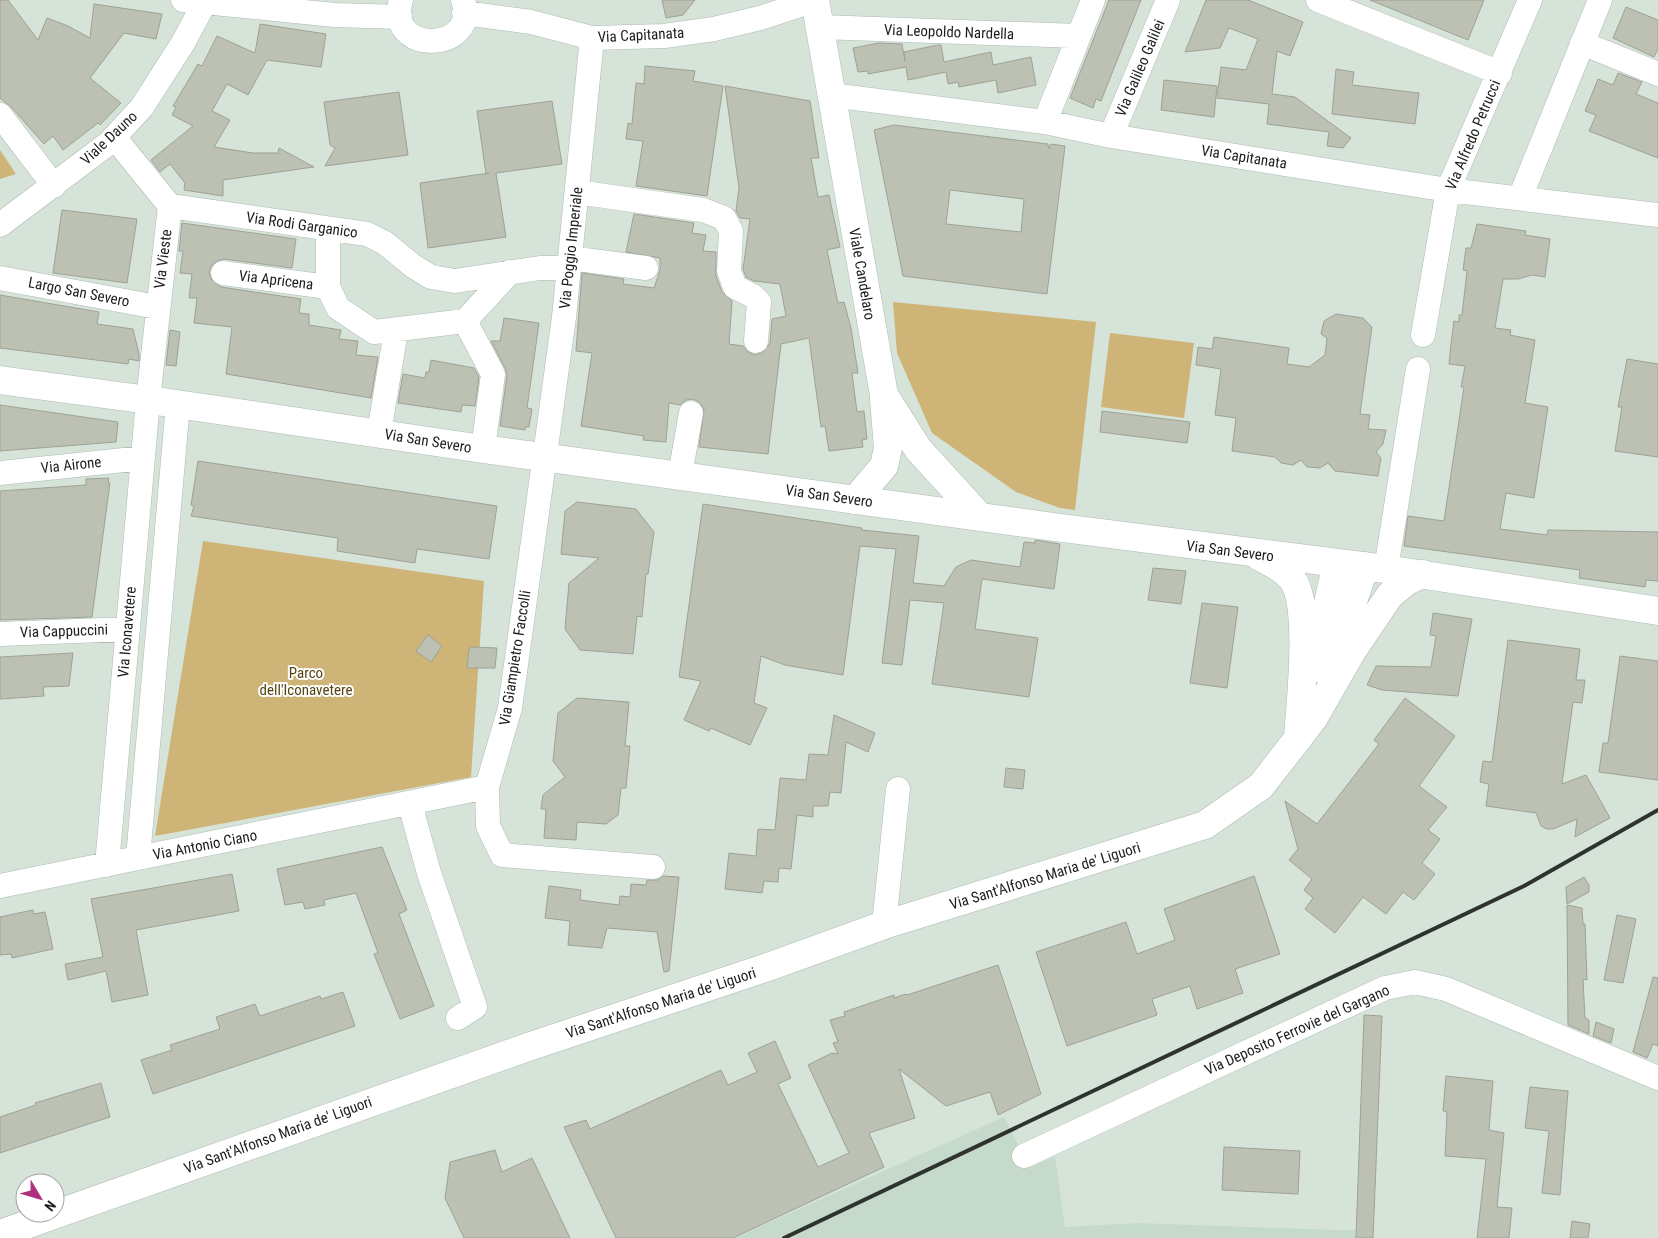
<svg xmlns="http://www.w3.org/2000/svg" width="1658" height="1238" viewBox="0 0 1658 1238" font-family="'Roboto Condensed',sans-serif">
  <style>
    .built { fill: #c6dacb }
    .green { fill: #ceb477 }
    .building { fill: #bdc1b4; stroke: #9ea294; fill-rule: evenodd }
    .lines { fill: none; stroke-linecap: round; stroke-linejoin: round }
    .street-casing { stroke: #aebbb1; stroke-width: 25 }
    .secondary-casing { stroke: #aebbb1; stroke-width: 29 }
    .street { stroke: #fff; stroke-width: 24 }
    .secondary { stroke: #fff; stroke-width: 28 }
    .rail { stroke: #2e332f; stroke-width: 4 }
    .labels { text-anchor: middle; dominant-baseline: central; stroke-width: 4; stroke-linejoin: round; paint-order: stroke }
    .street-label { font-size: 15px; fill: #1a1e1b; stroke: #fff }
    .park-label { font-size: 15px; fill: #564310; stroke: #fff }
  </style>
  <rect width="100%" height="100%" fill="#d6e3d9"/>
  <path class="built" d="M1004,1117l26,50 25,-10 10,70 73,-4 199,7h19v8h-621z"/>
  <path class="green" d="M0,150l16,24 -16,5z
    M893,302l203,20 -21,188 -15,-2 -44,-16 -84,-59 -35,-80z
    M1110,333l84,10 -10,75 -83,-11z
    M203,541l281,40 -13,196 -316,59z"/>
  <path class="building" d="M0,0h8l30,40 9,-22 21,8 22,12 4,-34 68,10 -6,25 -32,-6 -34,45 31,25 -21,22 -2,-2 -35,27 -10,-14 -9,8 -33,-37 -11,-9z
    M662,0h33l-12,15 -17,3z
    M1109,0h32l-40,101 -5,-2 -3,9 -23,-10z
    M1206,0h42l55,22 -13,34 -13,-5 -5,43 23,3 56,41 -8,10 -16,-2 2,-14 -62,-8 2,-20 -52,-6 4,-31 25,3 12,-31 -29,-11 -9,20 -35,4z
    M1370,0h114l-16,40z
    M1626,7l32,13v29l-4,8 -41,-19z
    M260,24l66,10 -5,33 -54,-7 -19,35 -21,-11 -15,27 18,9 -16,27 39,6h25l1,-5 35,19 -91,13v16l-39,-6 1,-7 -15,-19 -10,8 -9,-12 42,-34 -21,-11 4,-8 -3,-1 25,-42 4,2 15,-30 38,17z
    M879,43l23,1 3,17 -1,-9 34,-7h3l3,17 47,-10 2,13 38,-8 5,28 -38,8 -2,-13 -37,7 -1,-5 -10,2 -2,-12 -38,8 -2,-13 -38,7v-3l-10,1 -5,-24z
    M645,66l50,5 -2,10 30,5 -16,110 -71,-10 7,-45 -17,-2 2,-16 4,1 4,-41 8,1z
    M1336,69l18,3 -2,13 67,8 -4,31 -83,-10z
    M1618,73l24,9 -6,12 22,9v55l-69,-27 7,-16 -11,-4 13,-32 15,6z
    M1164,80l53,6 -3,31 -53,-7z
    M725,86l85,15 9,57h-8l7,39 11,-2 11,52 -13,3 11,53 6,-1 7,26 7,45h-6l5,39 7,-1 3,28 -5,1 1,7 -34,4 -4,-25 -4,1 -12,-89 -28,6 -13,110 -69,-7 5,-38 -5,-7 -6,-3 -7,1 -6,5 -11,-2 -3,39 -23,-2 1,-4 -63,-10 11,-73 -16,-2 6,-78 42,6 -1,5 31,4 6,-18v-12l-34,-6 8,-38 60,9 -2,10 14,2 -3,16 13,1v24l6,16 10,9 -3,43 14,2 5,6 6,3 8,-2 8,-10 2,-24 14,-3 -6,-32 -26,-3 -8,-4 -3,-8 7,-50 -10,-1 -4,-7 3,-23z
    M399,92l9,63 -83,11 10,-18 -5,-3 -6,-43z
    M552,101l10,63 -66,9 10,64 -78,11 -8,-65 69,-10 -3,1 -9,-63z
    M894,125l154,19 1,5 2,-5 14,2 -18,148 -144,-18 -29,-146zM950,190l74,9 -3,33 -75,-8z
    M62,210l75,9 -10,64 -74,-10z
    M182,223l114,16 -4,29 -68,-9 -7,2 -5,4 -3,7 2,7 10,8 80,12 -2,14 10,1v11l32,5 -2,9 19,2 -2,14 22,2 -7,41 -145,-24 6,-47 -38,-4 3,-25h-8l3,-24 -12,-1 3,-22h-4z
    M1477,224l49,7 -1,4 25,4 -5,38 -13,-2 -14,4h-15l-8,49 16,2 -1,5 25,5 -10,63 23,4 -14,91 -28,-5 -6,36 47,6 1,-5 110,2v49l-12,-1 -1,7 -66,-9 1,-8 -176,-24 4,-30 36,5 20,-134h-3l4,-21 -16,-2 2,-20 3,-23 5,1v-7h3l5,-44 -4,-1 3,-22h5z
    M0,295l99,17 -2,12 36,5 6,25v7l-10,-2 -1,5 -128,-16z
    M1336,314l27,4 9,9 -12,87 10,1 -2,14 18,1 -3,14 -7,8 5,6 -3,18 -43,-5 -7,-8 -8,5 -13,-1 -6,-7 -8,5 -12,-2 -6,-6 -43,-6 4,-33 -21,-3 6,-46 -25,-4 2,-18 14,2 2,-12 75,11 -2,16 22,3 16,-12 2,-17 -6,-4 3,-13z
    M504,318l35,5 -12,85 5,1 -3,18h-4v3l-25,-4 7,-51 -2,-7 -14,-27h9z
    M170,330l10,2 -4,34 -10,-1z
    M1627,359l31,5v93l-43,-6 7,-44h-4z
    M431,360l43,8 5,9 -4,29 -13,-1 -1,7 -63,-9 5,-29 22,4 1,-6h3z
    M0,405l118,17 -2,20 -116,9z
    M1102,411l88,11 -3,21 -87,-11z
    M198,461l299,45 -8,53 -72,-10 -2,14 -78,-12 1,-13 -147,-22 3,-10 -3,-1z
    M109,478l-1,5h2l-18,134 -92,3v-129l86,-6v-6z
    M577,502l59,7 18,23 -6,42h-2l-4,43 -5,-1 -4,38 -53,-4 -15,-21 4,-46 30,-25 -38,-4 4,-43z
    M703,504l159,24v2l57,6 -6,47 31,3 12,-19 15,-7 49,7 4,-25 11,1v-3l25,4 -6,45 -72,-10 -7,50 63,9 -9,59 -97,-13 12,-81 -34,-3 -8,65 -20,-2 14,-114 -36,-3 -17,129 -58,-10 -24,-9 -7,47 13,5 -17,37 -39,-17 -2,3 -25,-11 17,-39 -22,-4z
    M1153,568l33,3 -5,33 -33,-4z
    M1202,603l36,4 -11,81 -37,-5z
    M1433,613l39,6 -14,77 -76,-6 -15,-5 9,-19 55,1 5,-31 -6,-1z
    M428,635l14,11 -11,16 -15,-11z
    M1508,640l72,9 -4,31h9l-3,23 -9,-1 -11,82 24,-9 24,43 -35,19 2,-18 -24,10h-6l-6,-3 -5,-13 -50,-7 3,-22 -9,-2 3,-21 9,1z
    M471,647l26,1 -2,20h-28l2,-19z
    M73,653l-4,33 -26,1 1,9 -44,3v-42z
    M1620,656l38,5v119l-59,-8 4,-29h5z
    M577,698l52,4 -4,44h5l-4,42h-5l-3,27 -12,9 -29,-2 -1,18 -32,-2 2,-29h-5l2,-14 22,-18 -12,-16 5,-48z
    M1405,698l50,38 -36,50 28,21 -19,23 12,9 -18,24 13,11 -21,26 -11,-8 -17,22 -23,-17 -28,36 -30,-24 8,-11 -9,-8 8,-11 -23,-19 9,-11 -13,-48 32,23 62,-80 -5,-4z
    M834,715l41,18 -7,19 -22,-10 -5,51 -11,-1 -2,14h-15v11l-16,-2 -6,54 -12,-1 -1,14 -14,-1 -2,12 -37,-4 4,-36 27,3 2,-27 17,1 5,-52 26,2 3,-26 19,1z
    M1006,768l19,2 -2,19 -19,-2z
    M382,847l25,63 -8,4 35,92 -34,13 -26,-65 4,-1 -22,-60 -32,7 1,5 -20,4 -2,-7 -18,3 -8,-36z
    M232,874l7,37 -103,19 12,65 -36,7 -6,-31 -38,9 -3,-16 38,-7 -12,-58z
    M663,876l16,1 -10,94 -5,1 -7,-40 -50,-4 -5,20 -34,-3 2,-24 -25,-3 4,-32 32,4 -1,10 39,5 1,-9 10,1 1,-13 15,1 1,-5h11z
    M1254,876l26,78 -45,15 8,24 -46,16 -7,-23 -38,13 5,16 -90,31 -31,-94 90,-30 11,32 38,-14 -11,-31z
    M1584,877l5,8v7l-22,12 -1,-17z
    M1567,905l15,3 1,16h2l2,56 -4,-1 2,39 4,2v14l-21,-9z
    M33,910l1,4 11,-2 8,37 -41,9 -1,-4 -11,1v-38z
    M1617,915l19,4 -13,64 -19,-3z
    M998,965l43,129 -43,21 -8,-23 -44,14 -47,-37 16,49 -46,15 15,34 -151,71h-117l-52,-111 22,-7 4,9 131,-59 7,15 29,-13 -9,-19 27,-12 16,37 -13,6 40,83 31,-14 -41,-88 24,-12 6,1 -5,-11 5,-1 -8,-22 15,-4 -1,-4 50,-17v3l12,-4 1,1z
    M1653,977l5,1v68l-5,-2 -6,14 -14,-6z
    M343,992l12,34 -202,68 -12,-34 31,-10 -2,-5 50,-16 -4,-12 39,-13 5,12 60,-20 1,3z
    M1364,1015l18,1 -9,222h-17z
    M1596,1022l18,7 -3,14 -18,-7z
    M1446,1076l47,5 -4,49 15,3 -7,74 15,1 -3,30h-32l9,-79 -41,-3 2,-44 -4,-1z
    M101,1083l9,34 -110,36v-36l36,-12 -1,-2z
    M1530,1087l38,4 -8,104 -18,-2 7,-62 -24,-3z
    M1224,1147l76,4 -2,43 -76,-4z
    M495,1150l7,22 30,-14 38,80h-106l-19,-40 5,-36z
    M1572,1221l18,3 -2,14h-18z"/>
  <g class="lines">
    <defs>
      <path id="street" d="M183,0l152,15 65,2
        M401,0c-17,56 80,53 62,0
        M1318,0l182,73
        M464,13l67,9 61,16 72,-2 50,-7 46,-11 55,-18
        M820,27l258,9
        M592,38l-28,279 -54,391 -23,79 1,39 14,29 151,12
        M1582,43l76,31
        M831,95l214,27 66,14 337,54 210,25
        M0,115l54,71
        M1045,122l48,-122
        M1111,136l57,-136
        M577,192l126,18 21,8 7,13 -2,40 6,16 18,9 6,6 -3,39
        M1520,198l80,-198
        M170,206l197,28 18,9 28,23 18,11 24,4 85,-13h29
        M0,225l109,-82 33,-36 41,-64 23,-43
        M328,230v57l10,21 36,24 91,-11 45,-49
        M570,258l76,10
        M223,273l105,14
        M0,278l157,29
        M465,321l28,53 -10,75
        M1423,335l25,-145 82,-190
        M379,433l17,-102
        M0,473l143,-15
        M680,475l11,-62
        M1386,569l32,-200
        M0,634l128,-5
        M410,804l19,69 46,134 -17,11
        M138,858l40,-454
        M107,865l41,-465 22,-194 -56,-69
        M0,886l487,-99
        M884,925l14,-136
        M1024,1156l361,-168 30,-6 31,7 212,89"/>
      <path id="secondary" d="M815,0l69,395 34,54 62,68
        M0,380l156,21 327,48 571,78 332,42 272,42
        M855,500l29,-34 4,-18 -4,-49
        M1260,557c11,6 24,11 32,22 20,26 8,125 6,160
        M1332,663l33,-97
        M1313,669l24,-106
        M0,1234l531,-188 234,-78 119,-43 321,-100 56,-39 52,-67 39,-68 38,-56 17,-14 16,-7"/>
    </defs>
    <use href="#street" class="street-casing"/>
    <use href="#secondary" class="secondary-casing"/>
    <use href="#street" class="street"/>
    <use href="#secondary" class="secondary"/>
    <path class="rail" d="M784,1238l740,-352 134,-76"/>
  </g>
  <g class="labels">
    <g class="street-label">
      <text transform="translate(949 32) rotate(2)">Via Leopoldo Nardella</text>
      <text transform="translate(641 35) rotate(-3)">Via Capitanata</text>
      <text transform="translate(1140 68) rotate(-67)">Via Galileo Galilei</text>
      <text transform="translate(1473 135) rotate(-67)">Via Alfredo Petrucci</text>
      <text transform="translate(109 138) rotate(-43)">Viale Dauno</text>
      <text transform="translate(1244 157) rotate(9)">Via Capitanata</text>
      <text transform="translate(302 225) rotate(8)">Via Rodi Garganico</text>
      <text transform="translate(571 248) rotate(-84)">Via Poggio Imperiale</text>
      <text transform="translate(163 259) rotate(-83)">Via Vieste</text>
      <text transform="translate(862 274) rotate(80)">Viale Candelaro</text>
      <text transform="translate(276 280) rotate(7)">Via Apricena</text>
      <text transform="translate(79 292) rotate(11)">Largo San Severo</text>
      <text transform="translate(428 441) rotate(9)">Via San Severo</text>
      <text transform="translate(71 465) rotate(-6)">Via Airone</text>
      <text transform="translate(829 496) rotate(8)">Via San Severo</text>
      <text transform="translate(1230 551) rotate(7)">Via San Severo</text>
      <text transform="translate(64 631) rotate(-2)">Via Cappuccini</text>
      <text transform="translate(127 632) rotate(-85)">Via Iconavetere</text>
      <text transform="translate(515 658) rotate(-81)">Via Giampietro Faccolli</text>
      <text transform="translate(205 845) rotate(-11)">Via Antonio Ciano</text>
      <text transform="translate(1045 876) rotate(-17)">Via Sant'Alfonso Maria de' Liguori</text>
      <text transform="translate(661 1003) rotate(-18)">Via Sant'Alfonso Maria de' Liguori</text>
      <text transform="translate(1297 1030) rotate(-24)">Via Deposito Ferrovie del Gargano</text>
      <text transform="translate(278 1135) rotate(-20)">Via Sant'Alfonso Maria de' Liguori</text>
    </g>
    <g class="park-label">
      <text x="306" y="673">Parco<tspan x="306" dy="17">dell'Iconavetere</tspan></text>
    </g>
  </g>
  <g transform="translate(40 1198) rotate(128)"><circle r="24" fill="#ffffff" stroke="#a3a5a4"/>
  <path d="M0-4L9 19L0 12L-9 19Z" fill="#af2f7c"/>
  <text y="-8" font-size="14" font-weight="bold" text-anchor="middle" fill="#1a1e1b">N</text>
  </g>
</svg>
